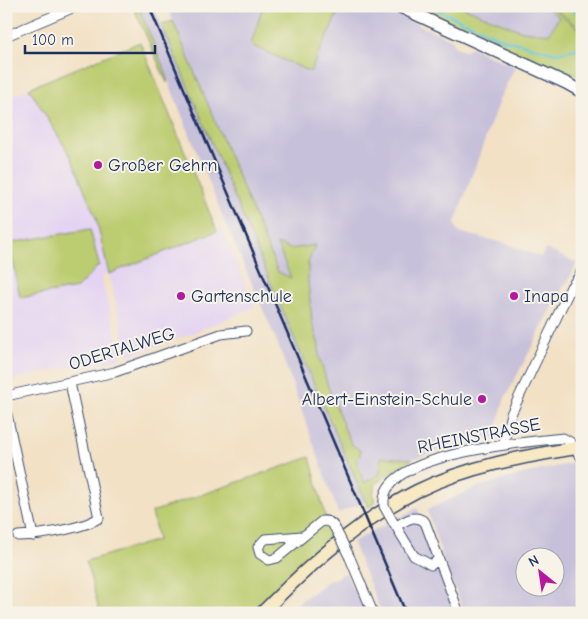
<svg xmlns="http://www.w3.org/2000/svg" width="588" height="619" viewBox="0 0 588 619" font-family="'Comic Neue',sans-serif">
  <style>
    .built { fill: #e4d3f2 }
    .industrial { fill: #c6c0da; fill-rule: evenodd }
    .green { fill: #bccc6f; stroke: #6c7e66 }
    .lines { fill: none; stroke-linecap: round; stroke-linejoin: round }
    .stream { stroke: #5dc8d7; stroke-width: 2.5 }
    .river { stroke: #5dc8d7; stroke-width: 15 }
    .minor-casing { stroke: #3b4a6d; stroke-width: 11 }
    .tertiary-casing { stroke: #3b4a6d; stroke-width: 14 }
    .secondary-casing { stroke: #3b4a6d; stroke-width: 15 }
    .minor { stroke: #fff; stroke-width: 9 }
    .tertiary { stroke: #fff; stroke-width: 11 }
    .secondary { stroke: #f7e9c3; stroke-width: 12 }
    .rail { stroke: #1b2f5e; stroke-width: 2.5 }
    .minor-bridge-casing { stroke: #3b4a6d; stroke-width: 11; stroke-linecap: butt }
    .minor-bridge { stroke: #fff; stroke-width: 9 }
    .poi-dot { fill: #b5179e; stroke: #f7f3e8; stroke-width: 2 }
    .labels { text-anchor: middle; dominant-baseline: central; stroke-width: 4; stroke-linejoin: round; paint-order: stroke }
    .poi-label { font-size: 18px; fill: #1b2f5e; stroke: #f7f3e8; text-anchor: start }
    .street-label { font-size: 18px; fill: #1b2f5e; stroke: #f7f3e8 }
  </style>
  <rect width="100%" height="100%" fill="#f7f3e8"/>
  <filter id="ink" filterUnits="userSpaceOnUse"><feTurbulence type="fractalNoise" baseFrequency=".02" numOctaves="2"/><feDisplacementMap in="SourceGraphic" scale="10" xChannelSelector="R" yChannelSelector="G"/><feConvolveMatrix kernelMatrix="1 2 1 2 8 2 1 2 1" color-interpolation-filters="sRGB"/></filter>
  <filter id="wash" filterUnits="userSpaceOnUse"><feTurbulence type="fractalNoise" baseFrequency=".0096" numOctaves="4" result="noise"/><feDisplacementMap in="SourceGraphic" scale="20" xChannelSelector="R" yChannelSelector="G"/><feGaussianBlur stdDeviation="1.12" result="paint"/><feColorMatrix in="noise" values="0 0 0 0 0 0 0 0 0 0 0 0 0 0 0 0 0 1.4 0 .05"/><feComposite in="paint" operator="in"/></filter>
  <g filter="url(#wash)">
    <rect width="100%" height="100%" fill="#f2e1c5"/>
    <path class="built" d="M140,42l77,189 5,-2 33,78 -64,27 -63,22 -19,-82 -8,3 21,81 -36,9 -1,-4 -79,18v-283z"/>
    <path class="industrial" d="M138,6h15l9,19 203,477 -27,11 -60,-169 -53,-122z
      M167,6h209l77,34 1,6 11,5 6,-4 44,20 -16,33 -44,123 3,9 46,11 37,14 5,-8 31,14 -9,18 -5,6 -59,113 -10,38 -55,13 -34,10 -42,25 -105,-263z
      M460,6h85l14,11 -9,17 -28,-3z
      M582,461v152h-117l-19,-46 -19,-57 46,-21 22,-7 24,-7zM526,556h30v30h-30z
      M417,508l28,64 16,41h-79l-30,-71z
      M346,573l6,15 6,3 9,22h-83l43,-31z"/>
    <path class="green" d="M133,6h5l29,70v7z
      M263,6h78l-31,66 -59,-27z
      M422,6h38l62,25 27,3 10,-17 -14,-11h5l26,21 6,1v49l-57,-21 -104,-48z
      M552,6h30v21l-5,-1z
      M173,21l105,251 13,6 -14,-34 14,5 24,-4 -7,18v18l4,41 7,24v10l10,34 22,54 10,7 -4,12 7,20 16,-9 1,-17 31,2 -36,24 -3,11 2,9 -7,4 -62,-141 -144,-341z
      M140,42l77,189 -108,43 -13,-56 -25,-61 -42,-69z
      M90,229l9,36 -22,23 -57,10 -10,-55z
      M310,457l15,58 1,11 4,11 -40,36 -40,40h-150l-14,-52 72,-21 -6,-28z"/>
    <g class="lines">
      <path class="stream" d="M429,6l76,34 51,13 26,-5"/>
      <path class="river" d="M578,6l4,3"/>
    </g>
  </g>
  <g filter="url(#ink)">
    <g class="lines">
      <defs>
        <path id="minor" d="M6,36l71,-30
          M6,396l109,-24 106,-38 25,-3
          M6,410l27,126
          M503,445l8,-31 60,-127 7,-9 4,-8
          M384,500c2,-47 143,-58 179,-62l7,4 12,16
          M394,523l20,33 17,9 7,-5
          M396,526c10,-5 18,-13 29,-4l34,91
          M18,536c22,-1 63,-7 81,-18l-29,-135
          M302,536l-37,3 -7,8 2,7 9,6 8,-2 45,-37c8,-1 12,4 15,11
          M350,558l23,55"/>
        <path id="tertiary" d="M398,6l168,77 16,9"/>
        <path id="secondary" d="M262,613c46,-47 96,-92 155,-122 51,-25 109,-35 165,-44"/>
      </defs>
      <use href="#minor" class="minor-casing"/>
      <use href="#tertiary" class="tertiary-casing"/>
      <use href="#secondary" class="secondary-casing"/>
      <use href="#minor" class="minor"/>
      <use href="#tertiary" class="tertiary"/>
      <use href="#secondary" class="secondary"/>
      <path class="rail" d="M149,6l257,607"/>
      <defs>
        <path id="minor-bridge" d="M384,500v6l9,16
          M337,532l13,26"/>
      </defs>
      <use href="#minor-bridge" class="minor-bridge-casing"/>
      <use href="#minor-bridge" class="minor-bridge"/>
    </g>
  </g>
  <g class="poi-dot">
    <circle cx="98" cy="165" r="5"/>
    <circle cx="181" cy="296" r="5"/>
    <circle cx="514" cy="296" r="5"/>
    <circle cx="482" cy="399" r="5"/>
  </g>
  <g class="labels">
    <g class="poi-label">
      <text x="108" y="165">Großer Gehrn</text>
      <text x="191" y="296">Gartenschule</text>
      <text x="524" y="296">Inapa</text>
      <text x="472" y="399" text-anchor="end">Albert-Einstein-Schule</text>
    </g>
    <g class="street-label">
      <text transform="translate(122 349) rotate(-17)">ODERTALWEG</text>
      <text transform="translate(479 436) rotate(-11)">RHEINSTRASSE</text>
    </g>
  </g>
  <rect width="588" height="619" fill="none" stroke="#f7f3e8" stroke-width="25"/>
  <g transform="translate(540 572) rotate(330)"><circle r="24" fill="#f7f3e8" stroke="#9fa5b1"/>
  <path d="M0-4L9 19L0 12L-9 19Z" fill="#b5179e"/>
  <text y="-8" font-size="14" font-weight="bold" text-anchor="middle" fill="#1b2f5e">N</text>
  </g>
  <path d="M25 45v8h130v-8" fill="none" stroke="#1b2f5e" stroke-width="2.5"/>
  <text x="32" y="45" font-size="15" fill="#1b2f5e" stroke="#f7f3e8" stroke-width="4" paint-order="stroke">100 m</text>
</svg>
